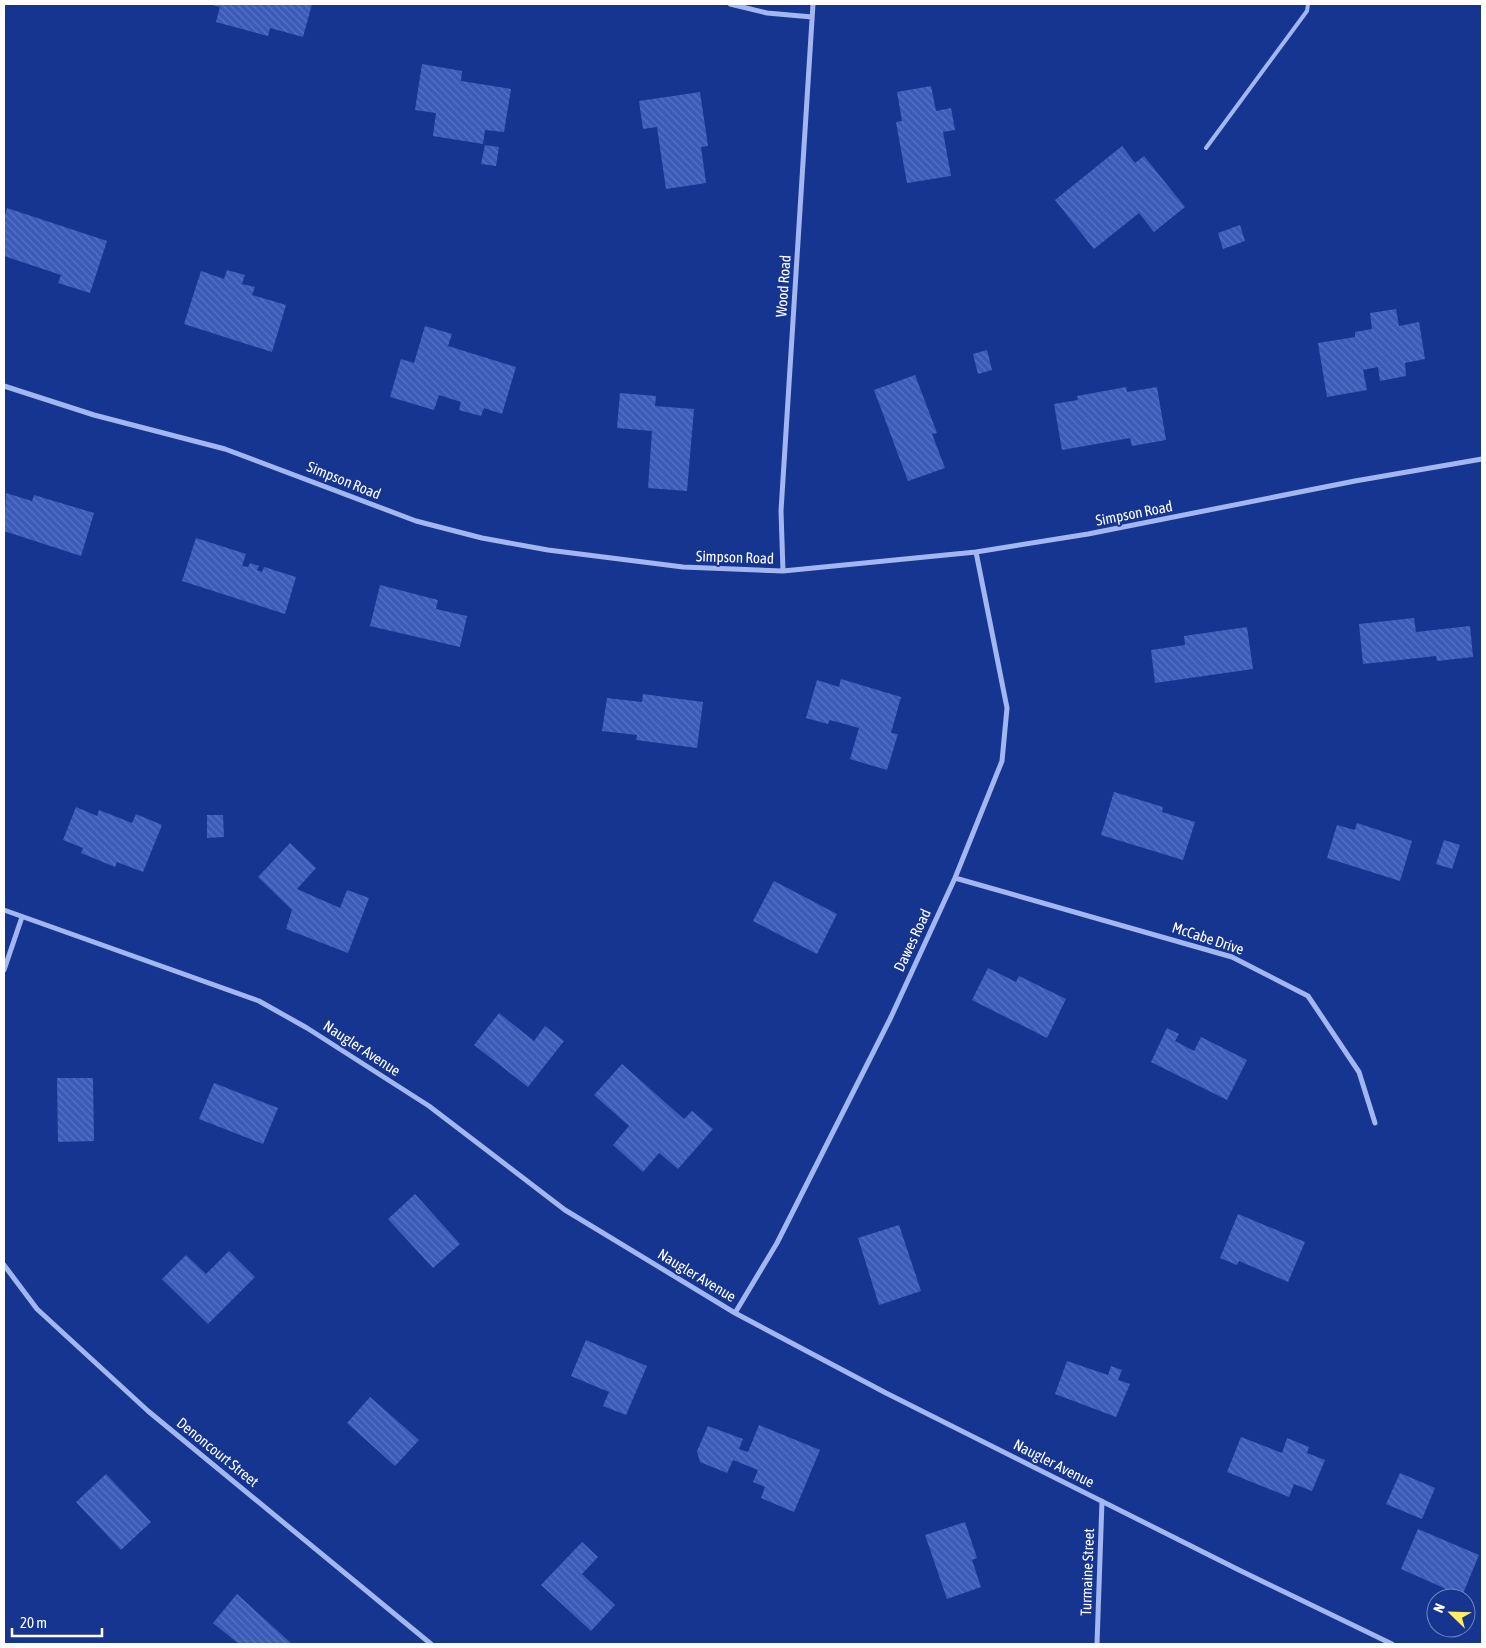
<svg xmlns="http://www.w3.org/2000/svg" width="1486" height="1648" viewBox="0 0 1486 1648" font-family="'Asap Condensed',sans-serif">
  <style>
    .building { fill: url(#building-back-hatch) }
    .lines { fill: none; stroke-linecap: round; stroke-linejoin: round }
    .lane { stroke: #a2b7f0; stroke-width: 4 }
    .street { stroke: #a2b7f0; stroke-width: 5 }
    .labels { text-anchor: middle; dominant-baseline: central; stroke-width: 4; stroke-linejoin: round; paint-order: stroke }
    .street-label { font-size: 15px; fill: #fff; stroke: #153590 }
  </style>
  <defs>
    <pattern id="building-back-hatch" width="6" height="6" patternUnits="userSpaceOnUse" patternTransform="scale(1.25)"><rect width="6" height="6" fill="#3a5bb7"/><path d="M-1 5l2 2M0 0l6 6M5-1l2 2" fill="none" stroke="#5874c2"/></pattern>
  </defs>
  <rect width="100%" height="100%" fill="#153590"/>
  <path class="building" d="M209,4h103l-9,33 -33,-9 -2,8 -52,-14 4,-15z
    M422,64l40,7 -1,10 50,8 -7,43 -19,-2 -2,14 -50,-8 3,-23 -21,-3z
    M931,86l5,25 15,-3 4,22 -12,2 8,44 -44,7 -11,-61 6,-1 -5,-29z
    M700,92l8,54 -7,1 5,36 -40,6 -9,-62 -14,2 -4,-28z
    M485,145l14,2 -3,19 -15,-2z
    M1122,146l13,17 9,-7 41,51 -31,25 -15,-19 -45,36 -39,-49z
    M7,208l100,33 -17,52 -32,-10 3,-8 -57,-19v-37z
    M1240,225l5,16 -22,8 -5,-16z
    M227,270l18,5 -3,9 13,3 -3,8 34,10 -14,47 -88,-28 17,-53 23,8z
    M1396,309l3,17 20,-4 6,37 -20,4 1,13 -26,5 -2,-14 -15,3 4,20 -40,7 -9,-54 37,-6v-5l17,-3 -2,-16z
    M425,326l27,8 -4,12 68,21 -14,47 -18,-6 -3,8 -22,-6 2,-8 -22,-7 -5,15 -44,-13 11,-38 13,4z
    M987,350l5,20 -14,4 -5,-20z
    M915,375l22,58 -5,1 13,34 -37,13 -34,-91z
    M1126,387l1,5 30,-5 9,53 -34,6 -2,-8 -68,12 -8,-46 24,-4 -1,-4z
    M620,393l36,3 -1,10 39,3 -7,82 -39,-3 4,-57 -35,-3z
    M6,493l26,8 2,-6 60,18 -13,43 -77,-25z
    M196,538l50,16 -4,12 6,1 2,-4 9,3 -2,4 5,2 2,-5 32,10 -11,37 -103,-33z
    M380,585l58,15 -2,9 31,7 -7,31 -90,-21z
    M1414,618l2,14 54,-6 3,31 -36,4 -1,-5 -73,8 -4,-40z
    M1247,627l6,42 -98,14 -4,-33 34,-5 -1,-9z
    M841,679l60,18 -10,36 7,1 -11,36 -37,-11 9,-31 -29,-8 -2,4 -22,-6 11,-38 22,7z
    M643,694l60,8 -6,46 -61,-8 1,-5 -35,-4 5,-33 35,4z
    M1114,792l49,15 -1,5 33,10 -12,38 -82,-25z
    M76,807l21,9 2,-6 33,13 4,-9 26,11 -19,47 -26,-10 -2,5 -34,-14 2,-5 -20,-8z
    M207,815h16l1,22 -17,1z
    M1357,823l55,18 -12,40 -73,-23 10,-33 18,5z
    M1444,840l16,5 -8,24 -16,-5z
    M290,843l26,25 -19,21 43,19 7,-18 22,8 -21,55 -62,-24 6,-19 -34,-33z
    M774,881l63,33 -20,40 -64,-33z
    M988,968l28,14 3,-6 47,23 -19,39 -75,-38z
    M499,1013l35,28 11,-15 19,15 -36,46 -54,-42z
    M1167,1028l12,6 -4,7 19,10 7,-14 46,23 -20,40 -76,-38z
    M622,1064l62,55 8,-8 21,18 -35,40 -19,-16 -16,19 -30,-27 16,-19 -35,-31z
    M57,1078h36l1,63 -36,1z
    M214,1083l64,25 -15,36 -64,-25z
    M415,1194l45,50 -27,24 -45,-49z
    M1238,1214l67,28 -17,40 -49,-21 -2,4 -17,-7z
    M899,1225l22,66 -42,14 -21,-67z
    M229,1251l26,26 -47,47 -46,-45 24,-24 20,19z
    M586,1340l61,26 -21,49 -23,-9 6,-14 -38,-16z
    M1067,1361l41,14 3,-9 11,4 -4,10 12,4 -14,33 -61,-23z
    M370,1397l49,43 -24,26 -48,-43z
    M759,1425l61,25 -26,62 -33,-14 4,-11 -12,-5 5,-12 -25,-10 -6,13 -27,-11 -3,-11 11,-25 35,13 -4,10 9,3z
    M1241,1437l41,16 5,-15 22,9 -2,6 18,7 -13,31 -18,-7 -5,13 -62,-25z
    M1400,1473l35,15 -13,31 -36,-15z
    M106,1474l45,48 -30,28 -45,-48z
    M965,1522l12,36 -5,2 9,27 -34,12 -22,-64z
    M1418,1529l61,26 -17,41 -61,-27z
    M582,1542l16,15 -16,17 33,31 -24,26 -50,-46z
    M237,1594l55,50h-53l-26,-21z"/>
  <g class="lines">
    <path class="lane" d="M1206,148l101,-137 1,-7"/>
    <path class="street" d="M730,4l37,9 45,4
      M4,386l90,29 131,34 191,72 66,17 66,12 135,17 100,4 193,-19 112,-18 267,-53 127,-22
      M783,571l-2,-60 32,-507
      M955,878l277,79 76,39 51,76 16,51
      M4,910l255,91 48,27 122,78 136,104 170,103 151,80 353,177 153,74
      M4,970l18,-53
      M4,1265l33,44 111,102 283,233
      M735,1313l42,-70 114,-226 64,-139 47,-117 5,-53 -31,-156
      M1097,1644l5,-143"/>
  </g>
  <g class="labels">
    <g class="street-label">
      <text transform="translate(783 286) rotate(-86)">Wood Road</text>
      <text transform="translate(344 480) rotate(22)">Simpson Road</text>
      <text transform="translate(1134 513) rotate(-11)">Simpson Road</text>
      <text transform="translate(735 557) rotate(2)">Simpson Road</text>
      <text transform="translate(1208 938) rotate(18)">McCabe Drive</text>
      <text transform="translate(912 940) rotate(-65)">Dawes Road</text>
      <text transform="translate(362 1048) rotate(33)">Naugler Avenue</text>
      <text transform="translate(697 1275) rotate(31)">Naugler Avenue</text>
      <text transform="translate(218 1452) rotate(39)">Denoncourt Street</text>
      <text transform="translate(1054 1463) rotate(27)">Naugler Avenue</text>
      <text transform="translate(1087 1572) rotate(-88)">Turmaine Street</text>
    </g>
  </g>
  <rect width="1486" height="1648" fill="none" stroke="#ffffff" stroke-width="10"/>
  <g transform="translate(1451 1613) rotate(293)"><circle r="24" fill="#153590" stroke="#7386bc"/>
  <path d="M0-4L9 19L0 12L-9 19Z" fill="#ffee62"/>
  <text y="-8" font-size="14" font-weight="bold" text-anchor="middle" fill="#ffffff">N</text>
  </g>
  <path d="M12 1628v8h90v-8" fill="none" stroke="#ffffff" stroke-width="2.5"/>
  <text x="20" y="1628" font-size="15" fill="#ffffff" stroke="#153590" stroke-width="4" paint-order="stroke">20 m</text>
</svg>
